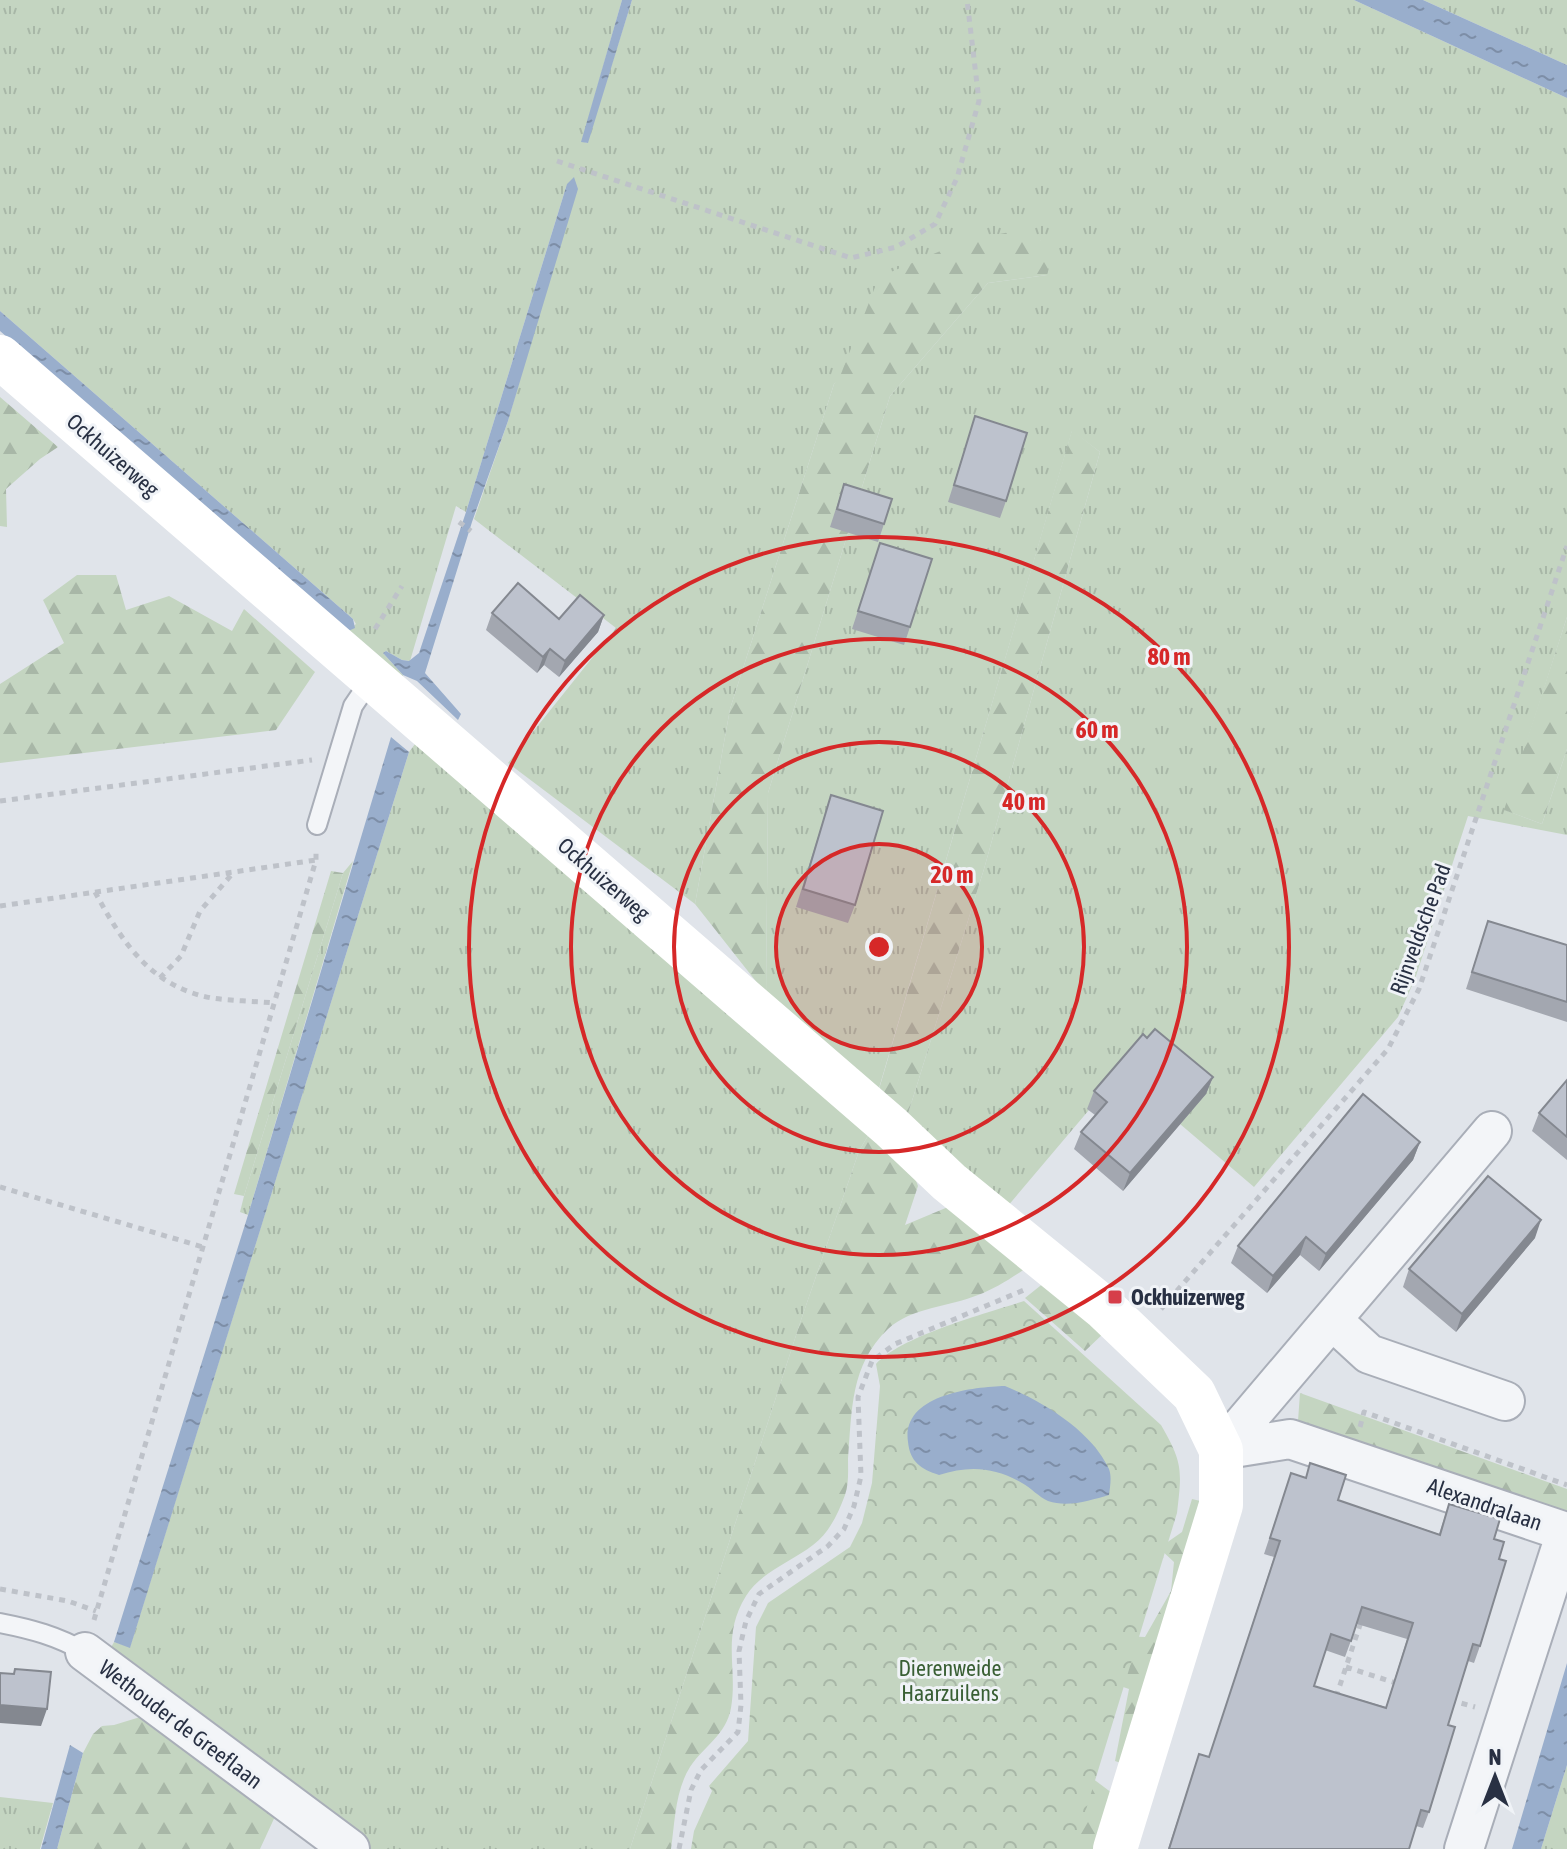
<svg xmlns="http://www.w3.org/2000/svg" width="1567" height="1849" viewBox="0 0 1567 1849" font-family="'Asap Condensed',sans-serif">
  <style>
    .grass { fill: url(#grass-tufts) }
    .forest { fill: url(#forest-firs) }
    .park { fill: url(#park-crowns) }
    .water { fill: url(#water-ripples) }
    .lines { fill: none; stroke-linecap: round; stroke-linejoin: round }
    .lane-casing { stroke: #a9aeb8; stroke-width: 22 }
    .street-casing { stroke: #a9aeb8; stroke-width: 42 }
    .path { stroke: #bec2c9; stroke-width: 5; stroke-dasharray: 6 6; stroke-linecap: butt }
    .lane { stroke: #f3f5f8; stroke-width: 18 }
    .street { stroke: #f3f5f8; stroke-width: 38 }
    .secondary { stroke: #fff; stroke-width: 44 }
    .wall { fill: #a3a7b0; fill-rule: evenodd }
    .shaded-wall { fill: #848890 }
    .building { fill: #bdc2cd; stroke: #848890; stroke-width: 2; fill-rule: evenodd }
    .ring { fill: none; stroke: #d62828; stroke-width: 4 }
    .poi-dot { fill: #d63e4a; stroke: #f0f3f7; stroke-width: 3 }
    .labels { text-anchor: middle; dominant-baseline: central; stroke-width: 6; stroke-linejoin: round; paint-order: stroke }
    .street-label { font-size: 22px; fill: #283043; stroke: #f0f3f7 }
    .poi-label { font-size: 22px; font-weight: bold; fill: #283043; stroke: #f0f3f7; text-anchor: start }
    .park-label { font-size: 22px; fill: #395f34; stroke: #f0f3f7 }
    .centre { fill: #d62828; stroke: #f0f3f7; stroke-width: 4 }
    .ring-label { font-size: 24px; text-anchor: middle; font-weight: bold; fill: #d62828; stroke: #f0f3f7; stroke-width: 6; stroke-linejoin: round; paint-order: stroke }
  </style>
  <defs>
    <pattern id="grass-tufts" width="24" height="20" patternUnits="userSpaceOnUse" patternTransform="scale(2)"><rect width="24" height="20" fill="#c4d5c1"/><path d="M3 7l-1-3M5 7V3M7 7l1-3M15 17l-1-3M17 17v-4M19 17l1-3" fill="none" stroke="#a8b7a7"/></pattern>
    <pattern id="forest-firs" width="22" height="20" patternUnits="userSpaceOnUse" patternTransform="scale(2)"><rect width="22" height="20" fill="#c4d5c1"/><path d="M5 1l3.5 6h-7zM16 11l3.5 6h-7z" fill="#a8b7a7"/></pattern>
    <pattern id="park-crowns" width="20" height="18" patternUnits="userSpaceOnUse" patternTransform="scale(2)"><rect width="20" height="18" fill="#c4d5c1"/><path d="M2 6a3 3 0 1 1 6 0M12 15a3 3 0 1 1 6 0" fill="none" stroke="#a8b7a7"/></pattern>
    <pattern id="water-ripples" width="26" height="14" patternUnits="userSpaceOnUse" patternTransform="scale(2)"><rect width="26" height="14" fill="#99aecc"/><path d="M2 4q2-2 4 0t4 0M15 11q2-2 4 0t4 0" fill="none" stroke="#7d8ea7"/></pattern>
  </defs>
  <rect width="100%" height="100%" fill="#e0e4ea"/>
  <path class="grass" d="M0,0h622l-40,141 5,2 45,-143h722l213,98v519l-62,193 37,14 25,-75v86l-99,-19 -53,163 -17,38 -144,170 -121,-103 -45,25 1,1 -82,97 -100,-90 77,-248 116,-417 -28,-21 -195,664 -111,-101 2,-201 122,-397 98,-113 59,-8 -7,-35 -206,144 -104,325 -35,195 -187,-141 108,-135 -142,-109 34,-98 30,-105 29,-132 -101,328 -10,-6 -46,155 -8,-1 -16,-9 -3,2 20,22v6l-57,-49 10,-8 -3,-5 -353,-308z
    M1423,0h144v65z
    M418,740l451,394 -10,17 -59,172 -170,526h-263l-258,-198 5,-9 16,5 279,-895z
    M353,861l-105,354 -8,-3 4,-16 99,-323z
    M1567,1765v84h-26z
    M0,1797l53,6 -13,46h-40z"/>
  <path class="forest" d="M1010,232l30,8 12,14 -5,21 -59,8 -98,113 -122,397 -2,201 -71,-90 35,-195 104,-325 5,-5 40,-102 85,-36z
    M0,397l58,50 -18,12 -34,30 1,38 -7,-1z
    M1072,430l28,22 -116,417 -77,248 -30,-21z
    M77,575h39l10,35 43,-14 63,35 12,-22 71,63 -39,58 -276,33v-79l64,-41 -21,-43z
    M1567,617v132l-25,75 -38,-14z
    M331,871l12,2 -99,323 -10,-2z
    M869,1134l43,36 6,16 -13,39 43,-18 83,58c-17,11 -34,23 -53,30 -29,12 -66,12 -90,34 -38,36 -36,82 -40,130 0,11 1,25 -3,36 -7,19 -16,38 -32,50 -22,17 -52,27 -67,51 -25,40 -8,72 -15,112 -5,27 -27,38 -41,59 -15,24 -15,55 -19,82h-41l170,-526 59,-172z
    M1050,1278l55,54 -20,19 -60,-53z
    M1300,1393l267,96v28l-269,-96z
    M1192,1499l21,5 -86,261 -12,-4 14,-72 -135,-46 107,-8 44,2 26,-46 3,-29 -15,-14 23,-16z
    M150,1714l128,96 -18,39h-203l26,-96 10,-19 9,-8 12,-1z
    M1064,1757l52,39 -16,53h-46z"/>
  <path class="park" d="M1024,1301l137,124c22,38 21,45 16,88l-103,336h-383l3,-18 18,-40 -3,-5 39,-45 8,-114 12,-24 82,-56 12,-24 10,-40 8,-97 -4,-22c25,-28 111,-51 148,-63z"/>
  <path class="water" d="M622,0h10l-44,143 -7,-1z
    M1354,0h69l144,65v33z
    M574,177l4,12 -70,232 -36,101 -47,151 36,41 -3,6 -41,-39 -14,-6 -20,-22 3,-2 16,9 7,1 10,-8 47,-141 101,-328z
    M0,311l353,308 2,9 -9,4 -10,-8 -336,-293z
    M391,737l18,15 -279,896 -16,-6 134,-427z
    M1005,1386c37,15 87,45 104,83 3,8 1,18 0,26 -18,5 -41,13 -61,6 -9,-4 -17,-13 -26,-18 -27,-16 -53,-18 -83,-8 -18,-6 -29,-13 -31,-33 -7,-47 64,-55 97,-56z
    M1567,1663v102l-26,84h-29z
    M70,1745l13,8 -26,96h-16z"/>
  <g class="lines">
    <defs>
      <path id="lane" d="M317,825l36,-119 19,-28
        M0,1623c31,6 57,13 85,29"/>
      <path id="street" d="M1332,1320l37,34 136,47
        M1221,1450l69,-11 276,93 -102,317
        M1221,1450l271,-319
        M85,1652l265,197"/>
    </defs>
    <use href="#lane" class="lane-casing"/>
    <use href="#street" class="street-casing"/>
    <path class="path" d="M557,161l294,97 45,-11 39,-23 22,-46 22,-77 -12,-101
      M459,522l12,9
      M375,629l27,-43
      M0,801l312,-41
      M95,892c27,50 56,95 117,106 20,3 42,3 62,5
      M0,906l316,-46
      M160,978l21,-22 19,-45 33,-38
      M0,1187l203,60
      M1161,1309l227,-260 31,-60 148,-443
      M1360,1427l4,-15 203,73
      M0,1589l68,12 28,10
      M94,1620l222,-760v-10
      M1346,1667l53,17
      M1336,1697l26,-78
      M1450,1700l25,7
      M679,1849l12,-59 10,-20 37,-38 3,-27 -2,-54 7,-30 13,-27 69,-48 16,-17 10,-23 7,-30 -3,-79 14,-36 23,-17 129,-54"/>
    <use href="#lane" class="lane"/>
    <use href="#street" class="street"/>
    <path class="secondary" d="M0,357l891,770 58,55 156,127 89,85 27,56v55l-106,344"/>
  </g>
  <path class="wall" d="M975,416l31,85 -6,17 -52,-16z
    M844,484l40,40 -6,18 -48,-15z
    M880,543l30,84 -6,18 -52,-16z
    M492,613l67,6 45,-4 -6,17 -39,45 -15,-12 -7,8 -51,-43z
    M831,795l24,110 -7,18 -52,-16z
    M1488,921l79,24v77l-101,-33z
    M1147,1038l66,39 -7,17 -83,97 -49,-42 7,-17 14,-17 -8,-6 7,-18z
    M1567,1080v80l-35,-29 7,-18z
    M1420,1142l-7,18 -94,111 -19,-16 -33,38 -36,-30 7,-17z
    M1535,1238l-79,94 -53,-45 6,-18z
    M1291,1473l47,27 101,34 10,-30 45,35 5,20 -19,87 -6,17 -6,-2 -20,64 -19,87 -6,16 -7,-2 -7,23h-241l31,-95 10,3 65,-200 -10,-3zM1357,1624l50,15 -21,68 -72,-21 11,-36 20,7z"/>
  <path class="shaded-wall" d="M604,615l-6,17 -39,45 6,-16z
    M550,649l-6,16 -7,8 6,-16z
    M1213,1077l-7,17 -83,97 7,-18z
    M1420,1142l-7,18 -94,111 7,-17z
    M1541,1220l-6,18 -79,94 6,-18z
    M1306,1237l-6,18 -33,38 6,-17z
    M0,1705l47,4 -6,17 -41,-3z"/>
  <path class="building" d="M975,416l52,17 -21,68 -52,-16z
    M844,484l48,15 -8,25 -47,-15z
    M880,543l52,16 -22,68 -52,-16z
    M518,583l41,36 21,-24 24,20 -39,46 -15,-12 -7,8 -51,-44z
    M831,795l52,16 -28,94 -52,-16z
    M1488,921l79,24v57l-95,-30z
    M1155,1029l58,48 -83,96 -49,-41 26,-30 -13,-11 49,-57 4,4z
    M1567,1080v57l-28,-24z
    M1363,1094l57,48 -94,112 -20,-17 -33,39 -35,-30z
    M1488,1176l53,44 -79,94 -53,-45z
    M1310,1463l36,12 -8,25 102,35 9,-31 51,15 -6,20 10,3 -5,17 7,2 -26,85 -7,-2 -25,81 7,2 -26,85 -8,-2 -12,39h-240l30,-95 10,3 71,-216 -10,-3 21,-65 15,5zM1362,1607l51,16 -27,85 -72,-22 17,-52 20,7z
    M15,1669l36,3 -4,37 -47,-4v-32l14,1z"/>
  <circle cx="879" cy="947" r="103" fill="#d62828" fill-opacity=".12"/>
  <g class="ring">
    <circle cx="879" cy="947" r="103"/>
    <circle cx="879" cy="947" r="205"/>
    <circle cx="879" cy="947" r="308"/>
    <circle cx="879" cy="947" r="410"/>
  </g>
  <rect class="poi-dot" x="1107" y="1289" width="16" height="16" rx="4"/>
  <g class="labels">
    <g class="street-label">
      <text transform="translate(113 455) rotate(41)">Ockhuizerweg</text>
      <text transform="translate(604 879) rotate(41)">Ockhuizerweg</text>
      <text transform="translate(1420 929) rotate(-70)">Rijnveldsche Pad</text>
      <text transform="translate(1485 1504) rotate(19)">Alexandralaan</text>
      <text transform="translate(181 1724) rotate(37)">Wethouder de Greeflaan</text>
    </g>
    <g class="poi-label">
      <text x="1131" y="1297">Ockhuizerweg</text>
    </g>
    <g class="park-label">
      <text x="950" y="1668">Dierenweide<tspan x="950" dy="25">Haarzuilens</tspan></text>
    </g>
  </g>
  <circle cx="879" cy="947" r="12" class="centre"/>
  <g class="ring-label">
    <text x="1169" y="665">80 m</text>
    <text x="1097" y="738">60 m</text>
    <text x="1024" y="810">40 m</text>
    <text x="952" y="883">20 m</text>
  </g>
  <g transform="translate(1495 1777)" stroke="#f0f3f7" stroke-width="6" paint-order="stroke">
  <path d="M0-6L14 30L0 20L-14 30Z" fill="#283043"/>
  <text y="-12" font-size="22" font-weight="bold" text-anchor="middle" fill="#283043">N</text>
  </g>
</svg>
